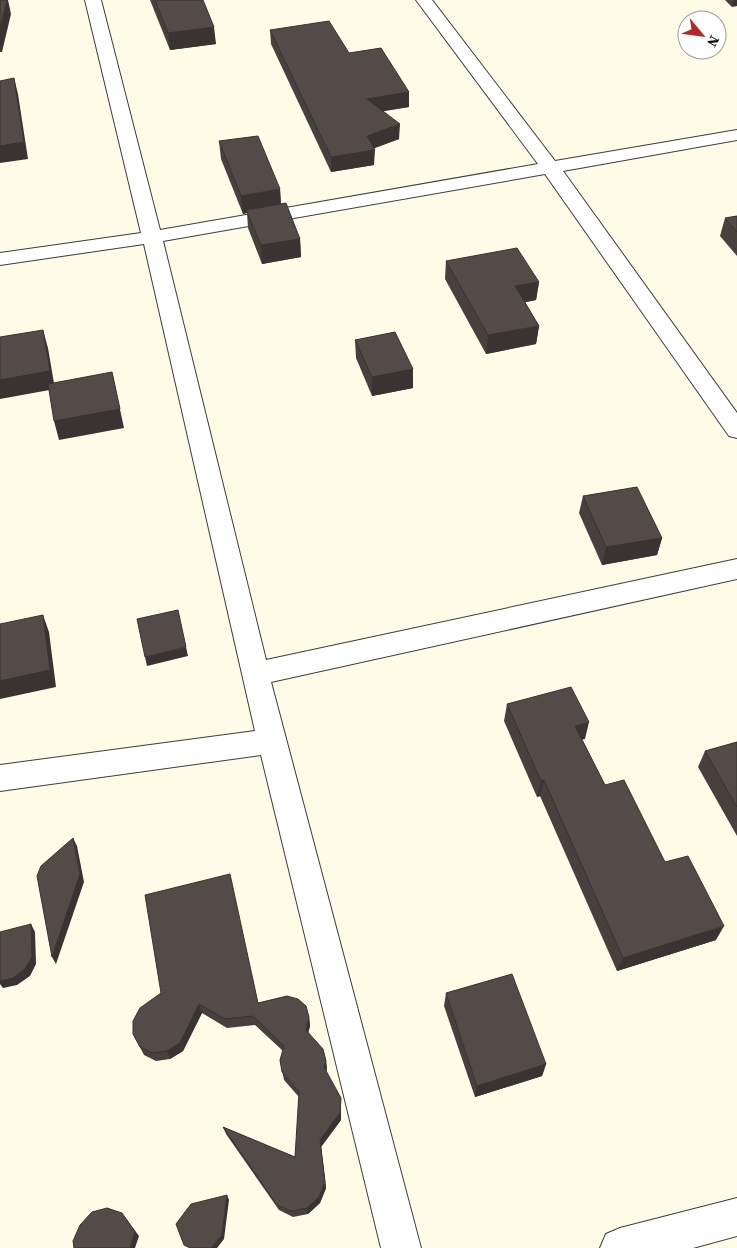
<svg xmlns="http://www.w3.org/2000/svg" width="737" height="1248" viewBox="0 0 737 1248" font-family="'Source Serif 4',serif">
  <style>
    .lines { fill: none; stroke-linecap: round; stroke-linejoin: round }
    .minor-casing { stroke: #3d3d3d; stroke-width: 2 }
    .minor { fill: #fff; fill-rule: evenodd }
    .wall { fill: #47403d }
    .shaded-wall { fill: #393432 }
    .building { fill: #524b47; stroke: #393432 }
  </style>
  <rect width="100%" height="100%" fill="#fefbe7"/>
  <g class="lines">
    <defs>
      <path id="minor" d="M85,0h16l59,230 378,-66 -122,-164h16l123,161 182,-31v10l-174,31 174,242v25l-8,-2 -184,-262 -382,67 103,419 471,-101v20l-466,103 150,566h-40l-120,-493 -261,36v-26l255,-34 -111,-487 -144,21v-12l141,-20z
        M737,1198v38l-44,12h-93l6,-14 14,-6z"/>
    </defs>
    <use href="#minor" class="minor-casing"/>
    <use href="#minor" class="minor"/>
  </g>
  <path class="wall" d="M150,0h53l13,44 -46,6z
    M725,0h12l-5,7z
    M270,30l79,23 60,39v15l-27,4 17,28 -25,9v17l-43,7 -60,-128z
    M219,141l61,48 1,15 19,35 1,18 -39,7 -14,-36 -1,-15 -4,1 -22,-55z
    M737,216v40l-17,-20 5,-18z
    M446,261l93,21 -3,18 -11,2 14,24 -3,18 -50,10 -41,-75z
    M355,340l58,29v19l-41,8 -16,-38z
    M583,496l79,42 -5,17 -55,10 -23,-52z
    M507,704l78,35h-3l23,46 60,77 51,78 -99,31 -77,-175 -3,1 -33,-76z
    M737,742v94l-39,-69 7,-16z
    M161,993l97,10 51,14 1,9 -2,6 18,29 1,8 -1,2 15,35v14l-20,27 5,41 -6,15 -12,11 -15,3 -14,-7 -53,-76 -3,-7 72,30 4,-60 -15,-17 -4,-20 3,-9 -28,-26 -28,3 -25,-15 -19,38 -13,8 -14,2 -12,-6 -11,-21z
    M446,993l100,71 -4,12 -67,21 -31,-91z"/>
  <path class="shaded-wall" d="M7,0h1l3,14 -9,38h-2v-25z
    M734,0h3v6l-5,1z
    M214,27l2,17 -46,6 -2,-17z
    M14,78l4,16 10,65 -28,4v-17z
    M409,92v15l-42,7v-15z
    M400,124l-1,15 -32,12v-15z
    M375,150l-1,15 -43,7v-15z
    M280,189l1,18 -35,3 1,3 -4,1 -2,-18z
    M300,239l1,18 -39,7 -1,-19z
    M539,282l-3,18 -23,5 2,-19z
    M539,326l-3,18 -50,10 2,-19z
    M43,330l5,18 7,41 -55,10v-19z
    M413,369v19l-41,8v-19z
    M112,372l12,56 -65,12 -5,-19z
    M662,538l-5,17 -55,10 4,-18z
    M43,615l6,17 7,55 -56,12v-18z
    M186,647l2,9 -41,10 -2,-9z
    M589,722l-4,17 -14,3 4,-16z
    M544,780l-4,16 -3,1 4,-16z
    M73,838l4,8 7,36 -28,82 -4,-7z
    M31,924l4,8 1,32 -6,12 -13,9 -14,3 -3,-4v-3z
    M724,926l-8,14 -99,31 6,-13z
    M199,1004l3,9 -19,38 -13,8 -3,-8z
    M309,1017l1,9 -3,12 -1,-8z
    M326,1061l1,8 -2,6 -1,-8z
    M546,1064l-4,12 -67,21 2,-11z
    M341,1098v22l-20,27 5,41 -6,15 -12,11 -1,-6 13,-68z
    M227,1195l2,5 -5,39 -7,9h-7z
    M125,1217l14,19 -4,12h-5z"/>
  <path class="building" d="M0,0h7l-7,27z
    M155,0h48l11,27 -46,6z
    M329,21l20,32 32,-5 28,44 -42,7 33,25 -33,12 8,14 -44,7 -61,-127z
    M14,78l10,64 -24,4v-65z
    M258,136l22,53 -39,7 -22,-55z
    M286,203l14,36 -39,6 -15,-35z
    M737,216v16l-12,-14z
    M517,248l22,34 -24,4 24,40 -51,9 -42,-74z
    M43,330l7,41 -50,9v-43z
    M395,332l18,37 -41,8 -17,-37z
    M112,372l8,37 -66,12 -6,-37z
    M637,487l25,51 -56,9 -23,-51z
    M178,610l8,37 -41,10 -8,-38z
    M43,615l7,55 -50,11v-57z
    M571,687l18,35 -14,4 30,59 19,-5 41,82 23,-6 36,70 -101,32 -79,-178 -3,1 -34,-77z
    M737,742v65l-32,-56z
    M73,838l7,36 -28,83 -15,-81 4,-10z
    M230,874l28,129 29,-7 11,3 8,7 3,11 -3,13 17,19 3,12 -2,6 17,31 -1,15 -20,27 5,42 -6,15 -12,11 -16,3 -14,-6 -54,-78 72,30 4,-65 -17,-20 -2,-12 4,-14 -31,-30 -28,3 -26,-15 -19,39 -13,8 -14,2 -13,-6 -7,-13v-13l7,-13 21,-15 -16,-98z
    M31,924l1,33 -7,12 -12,9 -13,3v-49z
    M512,974l34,90 -69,22 -31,-93z
    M227,1195l-5,40 -11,13h-21l-6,-3 -8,-21 15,-20z
    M107,1208l15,5 13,19 -5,16h-56l-1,-7 7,-16 12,-13z"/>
  <g transform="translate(702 35) rotate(119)"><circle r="24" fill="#ffffff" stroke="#9d9d9d"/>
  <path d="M0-4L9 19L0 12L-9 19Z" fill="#b42728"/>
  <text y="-8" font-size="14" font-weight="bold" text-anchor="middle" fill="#0a0a0a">N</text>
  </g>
</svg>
